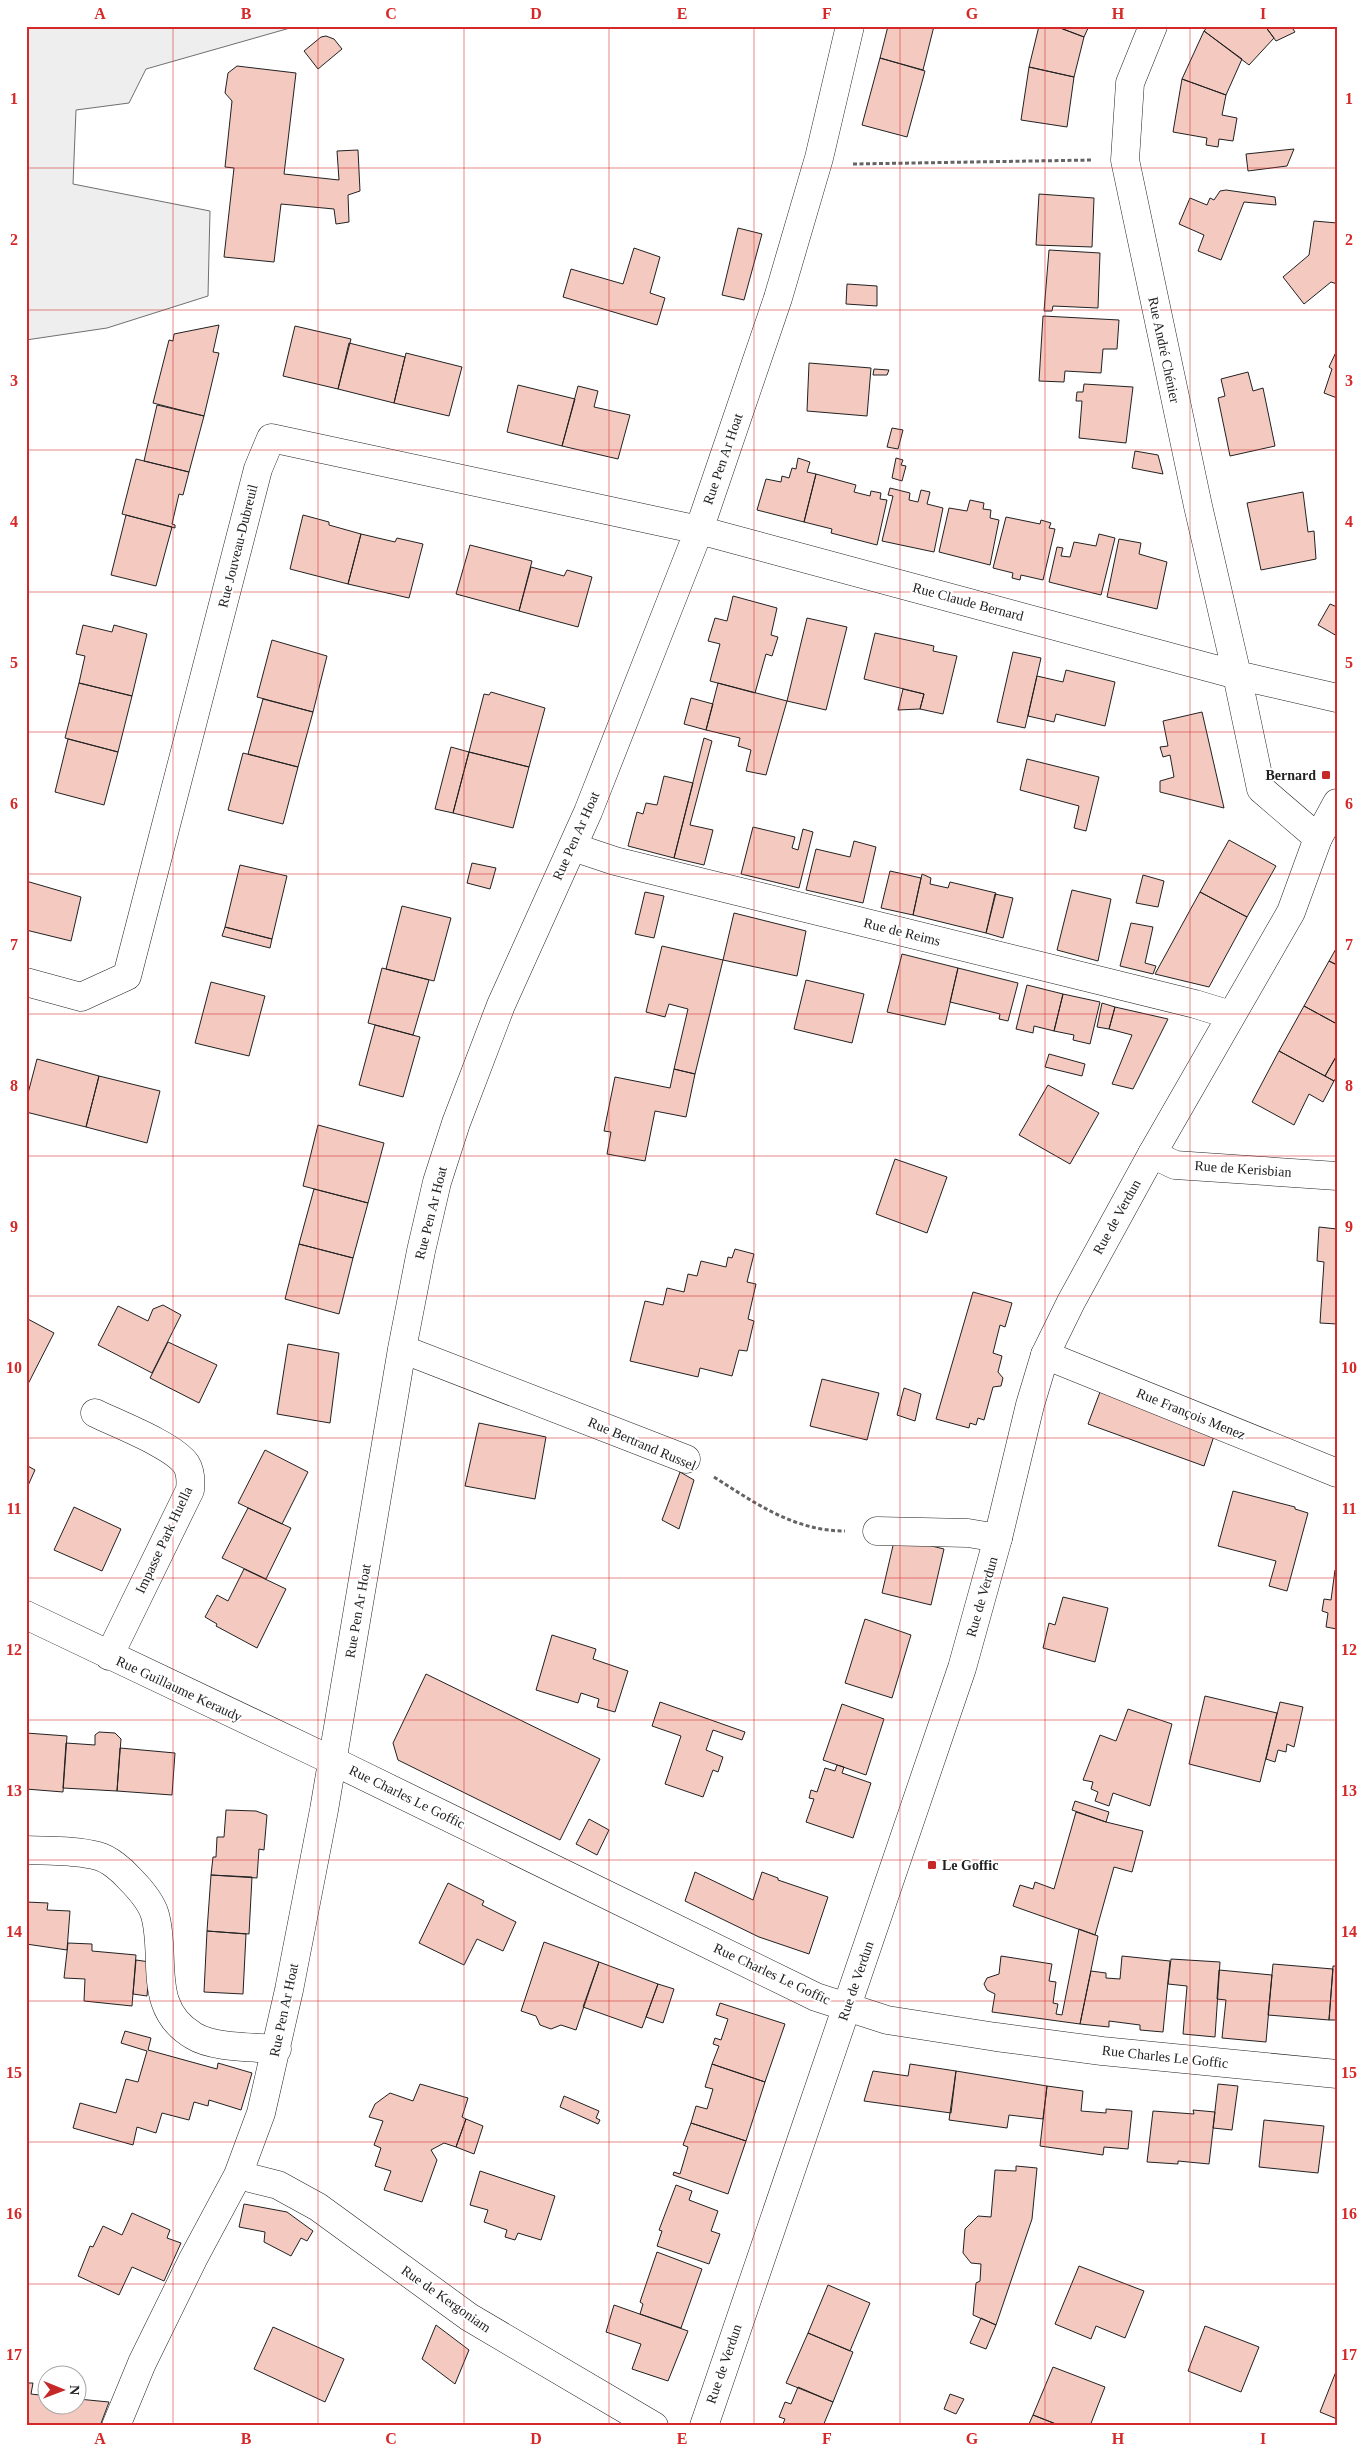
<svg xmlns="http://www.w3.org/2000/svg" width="1363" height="2452" viewBox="0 0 1363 2452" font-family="Georgia,serif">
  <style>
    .green { fill: #eee; stroke: #6f6f6f }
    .building { fill: #f3c9c0; stroke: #222 }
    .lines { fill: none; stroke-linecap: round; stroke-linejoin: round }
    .street-casing { stroke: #222; stroke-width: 29 }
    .secondary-casing { stroke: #222; stroke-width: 29 }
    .path { stroke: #646464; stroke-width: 3; stroke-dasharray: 4 2.5; stroke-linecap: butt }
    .street { stroke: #fff; stroke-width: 28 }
    .secondary { stroke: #fff; stroke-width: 28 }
    .grid { fill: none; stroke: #d62828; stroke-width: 1; stroke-opacity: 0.55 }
    .poi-dot { fill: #c62828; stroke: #fff; stroke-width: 2 }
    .labels { text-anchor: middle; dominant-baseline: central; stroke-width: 4; stroke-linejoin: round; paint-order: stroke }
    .street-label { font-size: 14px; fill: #222; stroke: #fff }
    .poi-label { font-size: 14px; font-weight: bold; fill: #222; stroke: #fff; text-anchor: end }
    .neatline { fill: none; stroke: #d62828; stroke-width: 2 }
    .grid-label { font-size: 16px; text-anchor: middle; font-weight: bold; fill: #d62828 }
  </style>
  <rect width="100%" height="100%" fill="#fff"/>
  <path class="green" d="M26,26h271l-151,43 -17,34 -53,7 -3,74 137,27 -2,85 -101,32 -81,12z"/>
  <path class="building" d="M888,26h46l-11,44 -43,-12z
    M1039,26h16l29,11 -10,40 -45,-10z
    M1055,26h34l-5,11z
    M1208,26h57l9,12 -25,27 -45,-34z
    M1265,26h26l4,6 -19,9z
    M1204,31l38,28 -16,36 -44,-16z
    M326,36l8,3 8,10 -24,20 -14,-18 17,-14z
    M880,58l45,13 -18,66 -45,-12z
    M237,66l59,7 -12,101 55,6 -2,-29 21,-1 2,41 -12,4 1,27 -13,2 -2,-15 -53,-5 -7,58 -50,-5 10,-89 -9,-1 7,-66 -7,-8 3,-20z
    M1029,67l45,10 -7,50 -46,-7z
    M1182,79l44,16 -4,20 15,3 -4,23 -14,-2 -1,8 -12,-2 1,-7 -34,-6z
    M1294,149l-7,17 -39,5 -2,-17z
    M1226,190l49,7 1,8 -32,-3 -23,58 -23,-9 6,-16 -25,-11 11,-26 17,7 3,-7 4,2 6,-9z
    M1039,194l55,4 -2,49 -56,-2z
    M1314,221l23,2v61l-6,-2 -27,22 -21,-27 26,-22z
    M738,228l24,6 -18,66 -22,-5z
    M634,248l26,9 -10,36 15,5 -8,27 -94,-28 8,-28 52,15z
    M1049,250l51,3 -2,55 -45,-2 -1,5h-8z
    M847,284l30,2v20l-31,-2z
    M1043,316l76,4 -2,29h-14l-2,24 -36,-2 -1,11 -25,-1z
    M219,325l-6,27 6,1 -15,63 -51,-13 16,-63 4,1 1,-7z
    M295,326l56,13 -13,50 -55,-13z
    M349,343l56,14 -11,46 -56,-14z
    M1337,350v48l-13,-5 8,-24 -3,-2z
    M406,353l56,14 -13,49 -55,-13z
    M809,363l62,5 -4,48 -60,-5z
    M874,369l15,1 -2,5h-14z
    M1248,372l5,19 10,-3 12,58 -45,10 -12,-58 7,-2 -4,-17z
    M1084,384l49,3 -7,56 -47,-5 3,-37h-6l1,-9h6z
    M518,385l57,14 -13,47 -55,-14z
    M578,386l20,5 -4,16 36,8 -12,44 -56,-13z
    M157,405l47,11 -15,56 -45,-11z
    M892,428l11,2 -5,19 -11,-2z
    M1135,451l23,4 5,19 -31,-6z
    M798,458l12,4 -3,10 9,2 -12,48 -47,-12 9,-31 15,3 1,-6 7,2 3,-10 4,1z
    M896,458l7,2 -2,5 5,1 -4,15 -10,-3z
    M136,459l53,13 -6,23 -4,-1 -7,30 3,1v3l-53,-14z
    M816,474l40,11 -2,7 16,4 1,-5 10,2 -1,6 7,1 -10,45 -46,-12 1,-4 -28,-7z
    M890,488l20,5 -1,7 9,2 3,-12 9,2 -3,12 16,4 -9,44 -52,-11 11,-45 -5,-1z
    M1303,492l5,40 6,-1 2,28 -55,11 -14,-67z
    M970,500l14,3 -1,6 8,1 -1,8 9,2 -9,45 -51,-13 10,-44 18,3z
    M126,515l46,12 -16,59 -45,-11z
    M303,515l26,7v3l32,9 -13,50 -58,-15z
    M1006,517l34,7 1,-4 10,3 -2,5 6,1 -12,51 -22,-5 -1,5 -8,-2 1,-5 -20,-5z
    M361,534l34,8 2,-4 26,6 -14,54 -61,-14z
    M1099,534l16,4 -14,57 -52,-13 8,-35 6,1 -2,8 9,1 4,-15 22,4z
    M1119,539l22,4 -2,11 28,8 -10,47 -50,-12z
    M470,545l62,16 -13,50 -63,-17z
    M531,567l33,9 3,-6 25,7 -14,50 -59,-16z
    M733,596l44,12 -6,27 7,2 -6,19 -6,-2 -11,39 -45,-12 10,-37 -12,-3 7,-23 12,3z
    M1330,604l7,3v29l-19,-11z
    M807,618l40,9 -21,83 -39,-9z
    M83,625l29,7 2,-7 33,9 -15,62 -53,-13 6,-27 -9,-2z
    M875,633l59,13 -1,5 24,5 -14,58 -23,-5 4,-15 -60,-15z
    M272,640l55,16 -14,56 -56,-15z
    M1013,652l28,6 -16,70 -28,-6z
    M1066,670l49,12 -10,44 -49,-12 -2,8 -26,-6 9,-40 26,6z
    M79,683l53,13 -14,56 -53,-14z
    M718,683l69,18 -21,74 -20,-4 5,-21 -13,-4 2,-8 -34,-8z
    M903,689l21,5 -4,15 -22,1z
    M491,692l54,16 -16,59 -60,-15 15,-58 5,1z
    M691,698l22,6 -7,26 -22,-6z
    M263,699l50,13 -15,55 -50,-13z
    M1202,712l22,96 -64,-16v-11l14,-4 -4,-22 -7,2 -3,-10 8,-1 -5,-25z
    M704,738l8,3 -22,84 23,5 -9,35 -30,-7z
    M68,739l50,13 -14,53 -49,-13z
    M451,747l18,5 -16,61 -18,-4z
    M469,752l60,15 -16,61 -60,-15z
    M243,753l55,14 -15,57 -55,-14z
    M1027,759l72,18 -13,54 -12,-3 5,-22 -59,-16z
    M664,776l29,7 -19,75 -46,-12 9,-34 6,2 3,-11 11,2z
    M753,827l42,10 -3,11 6,2 5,-21 10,3 -14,56 -58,-14z
    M1229,840l47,26 -29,51 -47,-25z
    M854,841l22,6 -13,56 -57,-13 10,-41 34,8z
    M472,863l24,5 -6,21 -23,-6z
    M240,865l47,11 -15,63 -47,-12z
    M890,871l31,7 -8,37 -32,-7z
    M922,874l9,4 -1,6 18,4 2,-6 46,11 -10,40 -73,-18z
    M1143,875l21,6 -6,26 -22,-4z
    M26,881l55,16 -10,44 -45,-11z
    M1072,890l39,9 -13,62 -41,-11z
    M645,892l19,4 -10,42 -19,-4z
    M1200,892l47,25 -38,70 -54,-13z
    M995,894l18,4 -10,40 -17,-5z
    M402,906l49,12 -17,63 -48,-12z
    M734,913l72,18 -9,45 -74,-16z
    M1131,923l22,4 -8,36 11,3 -3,8 -33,-8z
    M225,927l47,12 -2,9 -48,-12z
    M662,946l61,14 -28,114 -21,-5 14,-60 -19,-5 -4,13 -19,-5z
    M1337,947v18l-8,-4z
    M902,954l56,14 -13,57 -58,-13z
    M1329,961l8,4v59l-33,-18z
    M382,968l47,12 -16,55 -45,-12z
    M958,968l60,15 -10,38 -9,-2 1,-5 -50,-12z
    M806,980l58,14 -12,49 -58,-14z
    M211,982l54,14 -16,60 -54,-13z
    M1027,985l36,9 -9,37 -20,-5 -1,7 -17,-4z
    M1063,994l37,8 -10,42 -17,-4 1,-5 -20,-4z
    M1102,1003l13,4 -6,22 -12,-2z
    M1304,1006l33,18v31l-12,21 -46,-25z
    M1115,1007l53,12 -35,70 -21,-5 20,-49 -23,-6z
    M375,1025l45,12 -17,60 -44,-12z
    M1279,1051l55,30 -11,21 -14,-8 -15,31 -42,-23z
    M1049,1054l36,10 -3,12 -37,-9z
    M1337,1055v21l-3,5 -9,-5z
    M37,1059l62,17 -13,51 -60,-15v-11z
    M674,1069l21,5 -9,43 -31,-6 -10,50 -38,-7 4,-22 -7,-1 11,-54 55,11z
    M99,1076l61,15 -13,52 -61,-16z
    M1048,1085l51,28 -29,51 -51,-29z
    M318,1125l66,18 -16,60 -65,-17z
    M895,1159l52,18 -20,56 -51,-19z
    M314,1189l54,14 -15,55 -54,-14z
    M1319,1227l18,2v95l-17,-1 4,-61 -7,-1z
    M299,1244l54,14 -14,56 -54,-15z
    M735,1249l19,5 -7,28 9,2 -8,35 6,2 -7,30 -8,-1 -7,26 -32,-8 -2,9 -68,-16 15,-60 18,4 4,-17 17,4 4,-18 9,2 4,-15 25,6 2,-10 4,1z
    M973,1292l39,11 -7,24 -5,-2 -7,28 9,3 -4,16 5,6 -2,8 -8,1 -9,33 -6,-2 -2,7 -6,-2 -1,5 -33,-9z
    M163,1305l18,10 -29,58 -54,-28 20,-39 30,15 5,-12z
    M26,1318l28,15 -27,53h-1z
    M168,1342l49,23 -18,38 -49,-25z
    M288,1344l51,9 -9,70 -53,-9z
    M822,1379l57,14 -12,47 -57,-14z
    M904,1388l17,6 -6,27 -18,-6z
    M1100,1392l115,41 -11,33 -116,-42z
    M479,1423l67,14 -11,62 -70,-13z
    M265,1450l43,22 -26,52 -44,-21z
    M26,1465l9,5 -9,20z
    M680,1472l14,8 -15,49 -17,-9z
    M1233,1491l62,16v2l13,4 -21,78 -18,-5 7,-25 -58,-15z
    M74,1507l47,22 -19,42 -48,-21z
    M248,1508l43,20 -25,51 -44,-21z
    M895,1537l49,12 -13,56 -49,-12z
    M244,1569l42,20 -29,59 -41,-22 1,-2 -12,-7 12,-22 11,6z
    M1335,1570h2v59l-11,-2 2,-14 -6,-2 2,-12 7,1z
    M1063,1597l45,11 -13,54 -52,-14 6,-25 6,2z
    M865,1619l46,16 -19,63 -47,-15z
    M552,1635l44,14 -3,10 35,12 -13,41 -18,-5 2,-8 -18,-6 -3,10 -42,-13z
    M426,1674l174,85 -40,81 -162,-80 -5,-17z
    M1205,1696l72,17 -17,69 -71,-18z
    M660,1702l85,30 -3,8 -29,-10 -7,20 17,7 -5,15 -5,-2 -10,27 -38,-13 16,-48 -29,-10z
    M1280,1702l23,5 -9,40 -7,-3 -1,8 -8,-2 -3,12 -9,-3z
    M842,1704l42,15 -18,56 -43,-15z
    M1128,1709l44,15 -22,82 -37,-13 -4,13 -14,-5 3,-9 -7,-3 2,-7 -10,-2 17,-45 16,6z
    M99,1732l16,1 6,6 -4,52 -54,-3 3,-45 29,2v-10z
    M26,1733l41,3 -4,56 -37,-3z
    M120,1748l55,5 -3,42 -55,-4z
    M837,1765l7,2 -2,6 29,10 -18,55 -47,-16 8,-23 -5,-1 2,-8 6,2 8,-24 10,3z
    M1075,1801l34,11 -3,10 -34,-12z
    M226,1810l30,1 11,4 -3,35 -5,-1 -2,29 -46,-3 2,-18h3l1,-20h7z
    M1076,1812l30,10 37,9 -11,41 -18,-5 -19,68 -82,-29 7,-21 13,4 2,-7 19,7z
    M589,1819l20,11 -12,25 -21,-11z
    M695,1872l58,28 9,-28 16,6v2l50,17 -19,57 -50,-17 -74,-36z
    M211,1875l41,2 -3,57 -42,-3z
    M448,1883l36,18 -2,4 34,17 -13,29 -26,-12 -13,26 -45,-22z
    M26,1902l22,1 -1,7 23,1 -3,39 -41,-6z
    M1079,1929l19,7 -18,88 -88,-12 3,-18 -8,-4 -3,-6 3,-6 12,-4 2,-18 51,8 -3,17 7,1 -3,21 5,1 -2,10 6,1z
    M207,1931l39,3 -3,60 -39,-2z
    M544,1942l55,20 -23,68 -15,-5 -10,4 -11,-4 -4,-9 -15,-5z
    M68,1943l24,1v7l44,4 -4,51 -48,-5 1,-22 -21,-1z
    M1122,1956l48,5 -7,71 -23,-2v-5l-31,-4v6l-29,-3 11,-53 15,2v5l14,1z
    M1171,1959l49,3 -5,75 -32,-3 4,-48 -19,-2z
    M136,1960l14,2 -3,34 -14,-2z
    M599,1962l59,22 -16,44 -59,-21z
    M1273,1964l60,5 -4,51 -61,-5z
    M1333,1966h4v54h-8z
    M1219,1970l53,5 -6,67 -44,-4 4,-38 -9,-1z
    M658,1984l16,5 -11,34 -17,-6z
    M720,2003l65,21 -20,58 -53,-18 7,-18 -6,-2 2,-6 6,2 7,-21 -12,-4z
    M125,2031l26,7 -3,12 69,19 1,-6 34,10 -11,37 -32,-10 -1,6 -14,-4 -5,18 -27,-7 -6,20 -19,-6 -4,18 -60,-17 7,-25 36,10 10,-34 12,3 9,-31 -26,-8z
    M712,2064l53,18 -19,59 -55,-18 5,-17 11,3 6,-20 -8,-2z
    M910,2064l46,7 -5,42 -87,-12 9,-30 35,5z
    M956,2071l91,15 -4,33 -34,-4 -2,13 -58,-8z
    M420,2084l48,14 -6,19 4,2 -10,28 -12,-4 -13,7 6,10 -15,42 -38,-12 7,-19 -16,-5 6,-18 -7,-3 9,-24 -14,-4 6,-13 15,-11 23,8z
    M1218,2084l20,2 -6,44 -19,-2z
    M1047,2086l36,5 -2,20 25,2v-4l26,2 -4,38 -24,-2 -1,8 -63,-9z
    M564,2096l35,15 -3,7 4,2 -2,4 -38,-17z
    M1193,2110l22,2 -6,52 -31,-3v3l-31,-2 6,-51 41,3z
    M466,2119l17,7 -9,28 -18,-7z
    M1264,2120l60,6 -6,47 -59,-6z
    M691,2123l55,18 -18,53 -55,-19 1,-3 6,2 8,-27 -5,-2z
    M1016,2166l21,2 -5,51 -36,106 -23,-10 3,-32 4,-2 1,-17 -10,-1 -8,-10 2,-24 13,-13 13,1 4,-47 21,1z
    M480,2171l75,25 -14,44 -23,-7 -3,7 -10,-3 2,-7 -23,-8 4,-12 -18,-5z
    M676,2185l16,6 -3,9 29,11 -7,20 9,3 -11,30 -52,-18 5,-15 -3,-1z
    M244,2204l43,8 26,19 -6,10 -6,-3 -10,18 -27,-14 1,-10 -26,-5z
    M132,2213l38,17 -3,8 14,5 -17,38 -32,-14 -13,28 -41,-19 12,-30 3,1 10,-21 19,9z
    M657,2252l45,17 -21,59 -41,-14 3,-10 -3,-2z
    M1079,2266l65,25 -19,47 -29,-12 -5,13 -36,-15z
    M828,2285l42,18 -20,48 -42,-18z
    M614,2305l74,26 -20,50 -36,-12 9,-25 -35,-12z
    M981,2318l15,7 -10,24 -16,-6z
    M436,2325l33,25 -14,34 -33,-25z
    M1205,2326l54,21 -18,45 -53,-21z
    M273,2327l71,32 -19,43 -71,-33z
    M808,2333l45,19 -20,50 -47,-19z
    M1053,2367l52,20 -15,39h-29l-28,-11z
    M1337,2369v50l-17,-7z
    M26,2383h7l-2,11 17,2v8h30v-5l31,3 -9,24h-74z
    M798,2387l35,15 -10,24h-41l3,-7 -6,-2 6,-15 6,2z
    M950,2394l14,5 -8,15 -12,-5z
    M1033,2415l28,11h-33z"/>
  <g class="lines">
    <defs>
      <path id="street" d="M1318,838l-57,-49 -24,-114 100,23
        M573,847l42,14 580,143 36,11
        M26,982l55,15 46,-21 131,-507 13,-31 428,92 538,145 -39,-169 -73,-346 5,-77 23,-57
        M1152,1154l23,11 162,11
        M402,1349l284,110
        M1045,1355l292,118
        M95,1413c22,11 78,32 91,51 5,8 5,17 4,26l-81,166
        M877,1531l91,2 30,5
        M26,1615l307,146 483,236 71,23 109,17 106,14 235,23
        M26,1850c24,1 50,0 72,6 11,3 24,14 31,22 10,10 22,23 26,37 12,43 -9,93 39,121 19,12 60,11 83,13
        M238,2175l40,10 40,22 151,110 185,109
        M116,2426l26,-63 51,-104 45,-84 23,-62 28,-123 35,-180 78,-461 19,-98 16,-69 19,-59 45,-118 87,-193 111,-282 79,-232 41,-140 31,-132"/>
      <path id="secondary" d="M704,2426l258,-758 36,-130 32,-133 15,-50 26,-53 81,-148 139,-242 27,-74 19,-35"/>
    </defs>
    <use href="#street" class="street-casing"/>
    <use href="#secondary" class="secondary-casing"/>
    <path class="path" d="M853,164l239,-4
      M714,1477c41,26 80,54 131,54"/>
    <use href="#street" class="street"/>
    <use href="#secondary" class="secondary"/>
  </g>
  <path class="grid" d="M173,26v2400M318,26v2400M464,26v2400M609,26v2400M754,26v2400M900,26v2400M1045,26v2400M1190,26v2400M26,168h1311M26,310h1311M26,450h1311M26,592h1311M26,732h1311M26,874h1311M26,1014h1311M26,1156h1311M26,1296h1311M26,1438h1311M26,1578h1311M26,1720h1311M26,1860h1311M26,2001h1311M26,2142h1311M26,2284h1311"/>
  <g class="poi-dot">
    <rect x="1321" y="770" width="10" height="10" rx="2.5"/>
    <rect x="927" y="1860" width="10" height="10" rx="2.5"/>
  </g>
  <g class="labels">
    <g class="street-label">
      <text transform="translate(1164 350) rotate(78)">Rue André Chénier</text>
      <text transform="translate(723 459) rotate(-71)">Rue Pen Ar Hoat</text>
      <text transform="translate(238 546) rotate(-76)">Rue Jouveau-Dubreuil</text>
      <text transform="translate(968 602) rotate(15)">Rue Claude Bernard</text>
      <text transform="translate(576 836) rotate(-66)">Rue Pen Ar Hoat</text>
      <text transform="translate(902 932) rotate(14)">Rue de Reims</text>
      <text transform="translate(1243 1169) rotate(4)">Rue de Kerisbian</text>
      <text transform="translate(431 1213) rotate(-76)">Rue Pen Ar Hoat</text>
      <text transform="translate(1117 1217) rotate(-61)">Rue de Verdun</text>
      <text transform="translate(1191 1414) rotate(22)">Rue François Menez</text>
      <text transform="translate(642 1444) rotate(23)">Rue Bertrand Russel</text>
      <text transform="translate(164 1540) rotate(-65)">Impasse Park Huella</text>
      <text transform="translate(982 1597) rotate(-74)">Rue de Verdun</text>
      <text transform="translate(358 1611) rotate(-80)">Rue Pen Ar Hoat</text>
      <text transform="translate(179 1689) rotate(25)">Rue Guillaume Keraudy</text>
      <text transform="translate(407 1797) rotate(26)">Rue Charles Le Goffic</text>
      <text transform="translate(772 1974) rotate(25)">Rue Charles Le Goffic</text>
      <text transform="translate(856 1981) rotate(-71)">Rue de Verdun</text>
      <text transform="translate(284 2010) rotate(-78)">Rue Pen Ar Hoat</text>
      <text transform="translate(1165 2057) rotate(6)">Rue Charles Le Goffic</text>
      <text transform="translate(446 2299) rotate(35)">Rue de Kergoniam</text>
      <text transform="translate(724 2364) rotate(-71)">Rue de Verdun</text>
    </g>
    <g class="poi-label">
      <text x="1316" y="775">Bernard</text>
      <text x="942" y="1865" text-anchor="start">Le Goffic</text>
    </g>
  </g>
  <rect width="1363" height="2452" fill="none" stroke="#ffffff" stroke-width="55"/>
  <g transform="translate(62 2390) rotate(91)"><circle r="24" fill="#ffffff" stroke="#a7a7a7"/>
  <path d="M0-4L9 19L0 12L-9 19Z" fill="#c62828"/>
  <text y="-8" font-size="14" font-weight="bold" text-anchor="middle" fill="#222222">N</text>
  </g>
  <rect x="28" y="28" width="1308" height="2396" class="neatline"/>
  <g class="grid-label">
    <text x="100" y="19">A</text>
    <text x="246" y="19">B</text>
    <text x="391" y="19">C</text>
    <text x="536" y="19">D</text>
    <text x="682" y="19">E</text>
    <text x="827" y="19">F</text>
    <text x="972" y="19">G</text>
    <text x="1118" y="19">H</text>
    <text x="1263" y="19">I</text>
    <text x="14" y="104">1</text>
    <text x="1349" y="104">1</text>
    <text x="14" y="245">2</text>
    <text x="1349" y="245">2</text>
    <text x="14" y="386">3</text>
    <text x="1349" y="386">3</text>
    <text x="14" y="527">4</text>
    <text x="1349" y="527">4</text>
    <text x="14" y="668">5</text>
    <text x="1349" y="668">5</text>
    <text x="14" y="809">6</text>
    <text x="1349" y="809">6</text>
    <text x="14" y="950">7</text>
    <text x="1349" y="950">7</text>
    <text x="14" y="1091">8</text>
    <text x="1349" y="1091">8</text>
    <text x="14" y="1232">9</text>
    <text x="1349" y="1232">9</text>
    <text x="14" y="1373">10</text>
    <text x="1349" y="1373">10</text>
    <text x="14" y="1514">11</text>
    <text x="1349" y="1514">11</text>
    <text x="14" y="1655">12</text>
    <text x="1349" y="1655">12</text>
    <text x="14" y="1796">13</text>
    <text x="1349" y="1796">13</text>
    <text x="14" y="1937">14</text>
    <text x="1349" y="1937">14</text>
    <text x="14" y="2078">15</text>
    <text x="1349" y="2078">15</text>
    <text x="14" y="2219">16</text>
    <text x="1349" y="2219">16</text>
    <text x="14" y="2360">17</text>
    <text x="1349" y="2360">17</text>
    <text x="100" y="2444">A</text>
    <text x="246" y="2444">B</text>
    <text x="391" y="2444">C</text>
    <text x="536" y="2444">D</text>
    <text x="682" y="2444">E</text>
    <text x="827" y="2444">F</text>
    <text x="972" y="2444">G</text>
    <text x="1118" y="2444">H</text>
    <text x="1263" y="2444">I</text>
  </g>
</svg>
